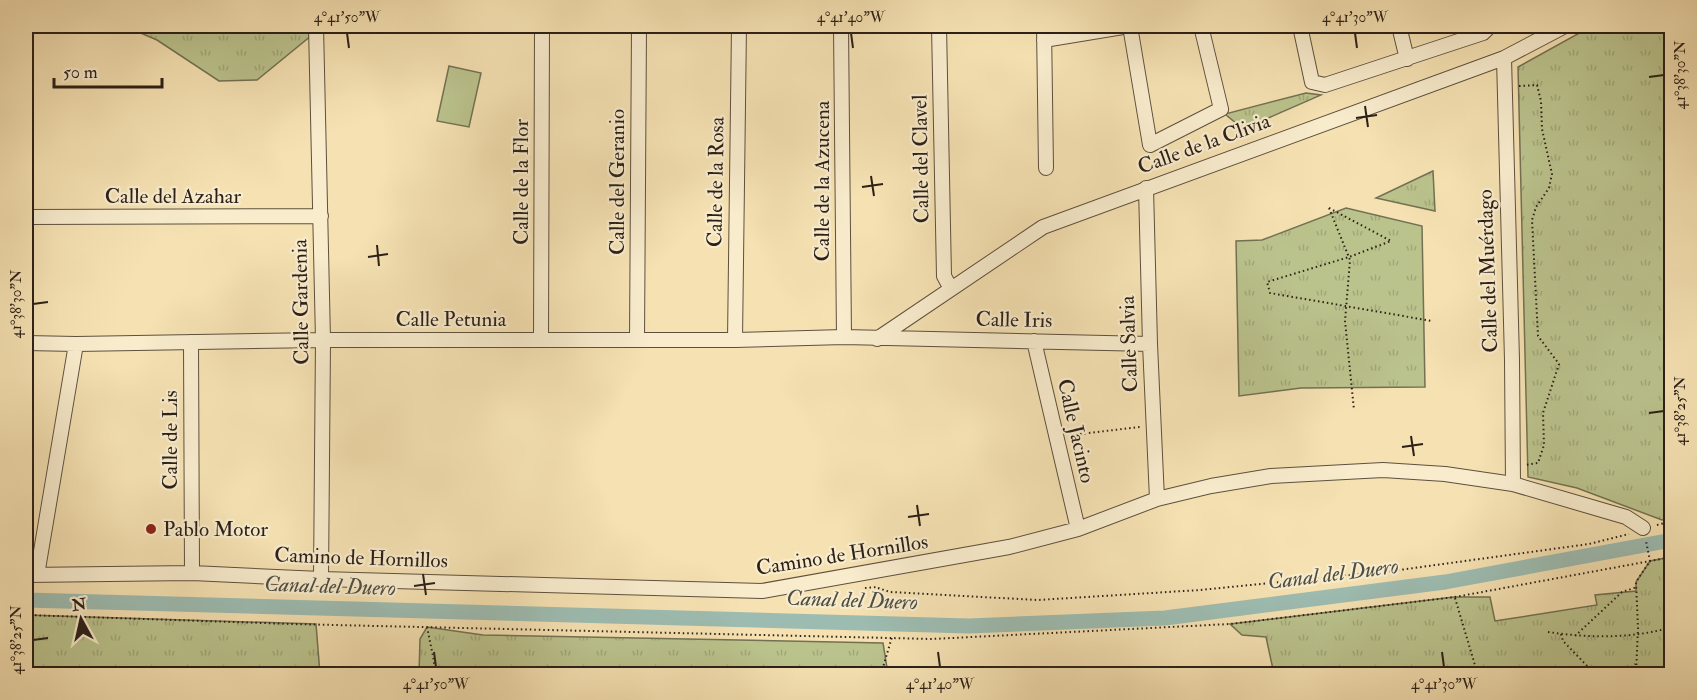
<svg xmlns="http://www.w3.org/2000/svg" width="1697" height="700" viewBox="0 0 1697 700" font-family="'IM FELL Double Pica',serif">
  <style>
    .grass { fill: url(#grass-tufts); stroke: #737152; stroke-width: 1.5 }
    .pitch { fill: #bbc38d; stroke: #737152; stroke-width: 1.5 }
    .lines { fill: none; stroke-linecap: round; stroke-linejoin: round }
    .canal { stroke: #9dbcb1; stroke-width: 15 }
    .minor-casing { stroke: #5e503e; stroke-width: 16 }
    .path { stroke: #2b1f17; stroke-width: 2; stroke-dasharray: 1.5 3; stroke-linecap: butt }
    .minor { stroke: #f8eccd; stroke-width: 14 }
    .ticks { fill: none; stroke: #2b1f17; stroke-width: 2 }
    .poi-dot { fill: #8f2418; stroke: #f8eccd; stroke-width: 2 }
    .labels { text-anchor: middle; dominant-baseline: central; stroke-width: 4.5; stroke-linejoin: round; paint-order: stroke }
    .street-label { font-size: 21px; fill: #2b1f17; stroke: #f8eccd }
    .poi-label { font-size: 21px; fill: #2b1f17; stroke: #f8eccd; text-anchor: start }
    .water-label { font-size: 22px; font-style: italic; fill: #4d4e45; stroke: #f8eccd }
    .neatline { fill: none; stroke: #2b1f17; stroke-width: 2 }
    .ticks-label { font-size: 15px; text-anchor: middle; fill: #2b1f17 }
  </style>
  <defs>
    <pattern id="grass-tufts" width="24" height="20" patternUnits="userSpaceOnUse" patternTransform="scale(1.5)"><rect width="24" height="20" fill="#bbc38d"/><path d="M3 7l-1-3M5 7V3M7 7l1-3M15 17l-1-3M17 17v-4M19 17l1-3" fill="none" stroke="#a1a779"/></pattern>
  </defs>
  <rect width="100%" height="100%" fill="#f5e1b2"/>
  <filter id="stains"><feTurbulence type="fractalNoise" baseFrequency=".00333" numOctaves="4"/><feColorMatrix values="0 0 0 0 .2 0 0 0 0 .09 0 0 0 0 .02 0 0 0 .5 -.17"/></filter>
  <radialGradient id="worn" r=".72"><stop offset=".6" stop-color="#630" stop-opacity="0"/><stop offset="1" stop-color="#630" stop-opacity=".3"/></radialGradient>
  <path class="grass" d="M114,26h209l-66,54 -38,1 -62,-41 -21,-9z
    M1592,26h79l1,492 -10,2 -85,-32 -49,-11 -10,-410z
    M1306,93l15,2 -78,34 -18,-15z
    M1433,171l2,40 -59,-13z
    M1346,208l76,18 3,161 -124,1 -62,8 -3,-155 26,-1z
    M1671,557v117h-397l-8,-37 -24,-2 -12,-11 224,-27h36l5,24 102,-16 -2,-10 41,-4v-9l14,-21z
    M26,615l290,9 4,50h-294z
    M427,627l56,8 400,8 5,31h-469l1,-35z"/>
  <path class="pitch" d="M449,66l32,7 -12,54 -32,-6z"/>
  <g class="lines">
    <path class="canal" d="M26,600l943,26 196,-8 280,-36 227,-42"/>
    <defs>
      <path id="minor" d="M316,26l7,314 -2,239
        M841,26l3,311
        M939,26l5,250 7,13
        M1044,26l2,142
        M1130,26l20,119 71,-36 -20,-83
        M1300,26l12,56 13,3 158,-52 7,-7
        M1399,26l8,33
        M1044,40l85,-14
        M1504,58l8,302 1,124
        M1146,188l4,156 7,155
        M26,217l295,-1
        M877,339l166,-112 461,-169 61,-32
        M541,340l1,-314
        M637,340l2,-314
        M735,340l4,-314
        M1034,341l44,188
        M191,342l1,231
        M26,343l50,1 247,-4h412l109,-3 306,7
        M26,575l166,-2 129,6 441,12 247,-44 69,-18 79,-30 54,-13 60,-10 112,-6 62,4 68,10 113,33 17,11
        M37,575l39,-231"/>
    </defs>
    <use href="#minor" class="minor-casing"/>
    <path class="path" d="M1519,86l18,-1 4,16 1,28 10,45 -3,14 -13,19 -4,13 6,116 21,28 -16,49 1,32 -6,18 -13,2
      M1329,208l62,33 -42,16 -82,25 3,11 162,28
      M1329,208l21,52 -5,61 9,89
      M1071,435l69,-8
      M1657,525l15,-4
      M865,588l12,-1
      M878,588l12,4 148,8 162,-10 192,-19 197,-27 40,-10
      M1455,598l22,74 2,2
      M26,615l266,9 640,15 298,-15 225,-27 217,-40
      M427,627l7,34v13
      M1548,632c41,6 84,7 124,-5
      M1561,634l2,7 32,33
      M1575,636l47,-44 15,-5
      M881,674l11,-37
      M1625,674l10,-10
      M1636,674l2,-46 -2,-46 14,-21 -4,-20"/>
    <use href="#minor" class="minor"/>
  </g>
  <path class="ticks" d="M347,33l2,15M851,33l2,15M1355,33l2,15M1649,77l15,-2M1365,106l3,21M1356,118l21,-3M871,176l3,20M862,187l21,-3M377,245l2,21M368,257l20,-3M33,304l15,-2M1649,413l15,-2M1411,436l3,20M1402,447l21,-3M917,505l3,21M908,517l21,-3M423,574l3,21M414,586l21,-3M33,640l15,-2M434,652l2,15M938,652l2,15M1442,652l2,15"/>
  <circle class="poi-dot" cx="151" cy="529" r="6"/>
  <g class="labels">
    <g class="street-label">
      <text transform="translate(1204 144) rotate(-20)">Calle de la Clivia</text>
      <text transform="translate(921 159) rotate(-91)">Calle del Clavel</text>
      <text transform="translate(822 181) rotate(-90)">Calle de la Azucena</text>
      <text transform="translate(521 182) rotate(-90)">Calle de la Flor</text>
      <text transform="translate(617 182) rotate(-90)">Calle del Geranio</text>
      <text transform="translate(716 182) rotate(-89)">Calle de la Rosa</text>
      <text x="173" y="196">Calle del Azahar</text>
      <text transform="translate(1488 271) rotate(-92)">Calle del Muérdago</text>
      <text transform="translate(301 302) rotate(-91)">Calle Gardenia</text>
      <text x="451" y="319">Calle Petunia</text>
      <text transform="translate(1014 320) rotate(1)">Calle Iris</text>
      <text transform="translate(1129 344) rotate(-92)">Calle Salvia</text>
      <text transform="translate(1076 431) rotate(77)">Calle Jacinto</text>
      <text transform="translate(170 440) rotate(-90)">Calle de Lis</text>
      <text transform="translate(842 555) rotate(-9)">Camino de Hornillos</text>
      <text transform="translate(361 558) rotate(2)">Camino de Hornillos</text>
    </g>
    <g class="poi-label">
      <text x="163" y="529">Pablo Motor</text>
    </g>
    <g class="water-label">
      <text transform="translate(1333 574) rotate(-7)">Canal del Duero</text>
      <text transform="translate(330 586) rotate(2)">Canal del Duero</text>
      <text transform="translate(852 600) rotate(2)">Canal del Duero</text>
    </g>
  </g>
  <rect width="1697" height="700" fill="none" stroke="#f5e1b2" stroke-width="66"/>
  <g transform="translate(81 619) rotate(352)" stroke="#f8eccd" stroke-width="4.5" paint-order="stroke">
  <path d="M0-4.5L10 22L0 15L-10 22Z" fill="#2b1f17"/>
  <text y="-9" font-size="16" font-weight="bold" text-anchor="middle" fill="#2b1f17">N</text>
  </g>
  <path d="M54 78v9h108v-9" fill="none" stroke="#2b1f17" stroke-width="3"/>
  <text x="63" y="78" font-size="18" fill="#2b1f17" stroke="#f8eccd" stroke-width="4.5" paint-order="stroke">50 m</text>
  <rect x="33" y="33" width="1631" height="634" class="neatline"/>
  <g class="ticks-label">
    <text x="347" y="22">4°41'50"W</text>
    <text x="851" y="22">4°41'40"W</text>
    <text x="1355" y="22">4°41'30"W</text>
    <text transform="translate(1680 75) rotate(-90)" y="5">41°38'30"N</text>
    <text transform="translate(16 304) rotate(-90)" y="5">41°38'30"N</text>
    <text transform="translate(1680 411) rotate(-90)" y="5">41°38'25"N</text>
    <text transform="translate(16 640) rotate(-90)" y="5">41°38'25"N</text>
    <text x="436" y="689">4°41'50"W</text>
    <text x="940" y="689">4°41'40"W</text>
    <text x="1444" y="689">4°41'30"W</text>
  </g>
  <rect width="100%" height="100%" filter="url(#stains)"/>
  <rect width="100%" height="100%" fill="url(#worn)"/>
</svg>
